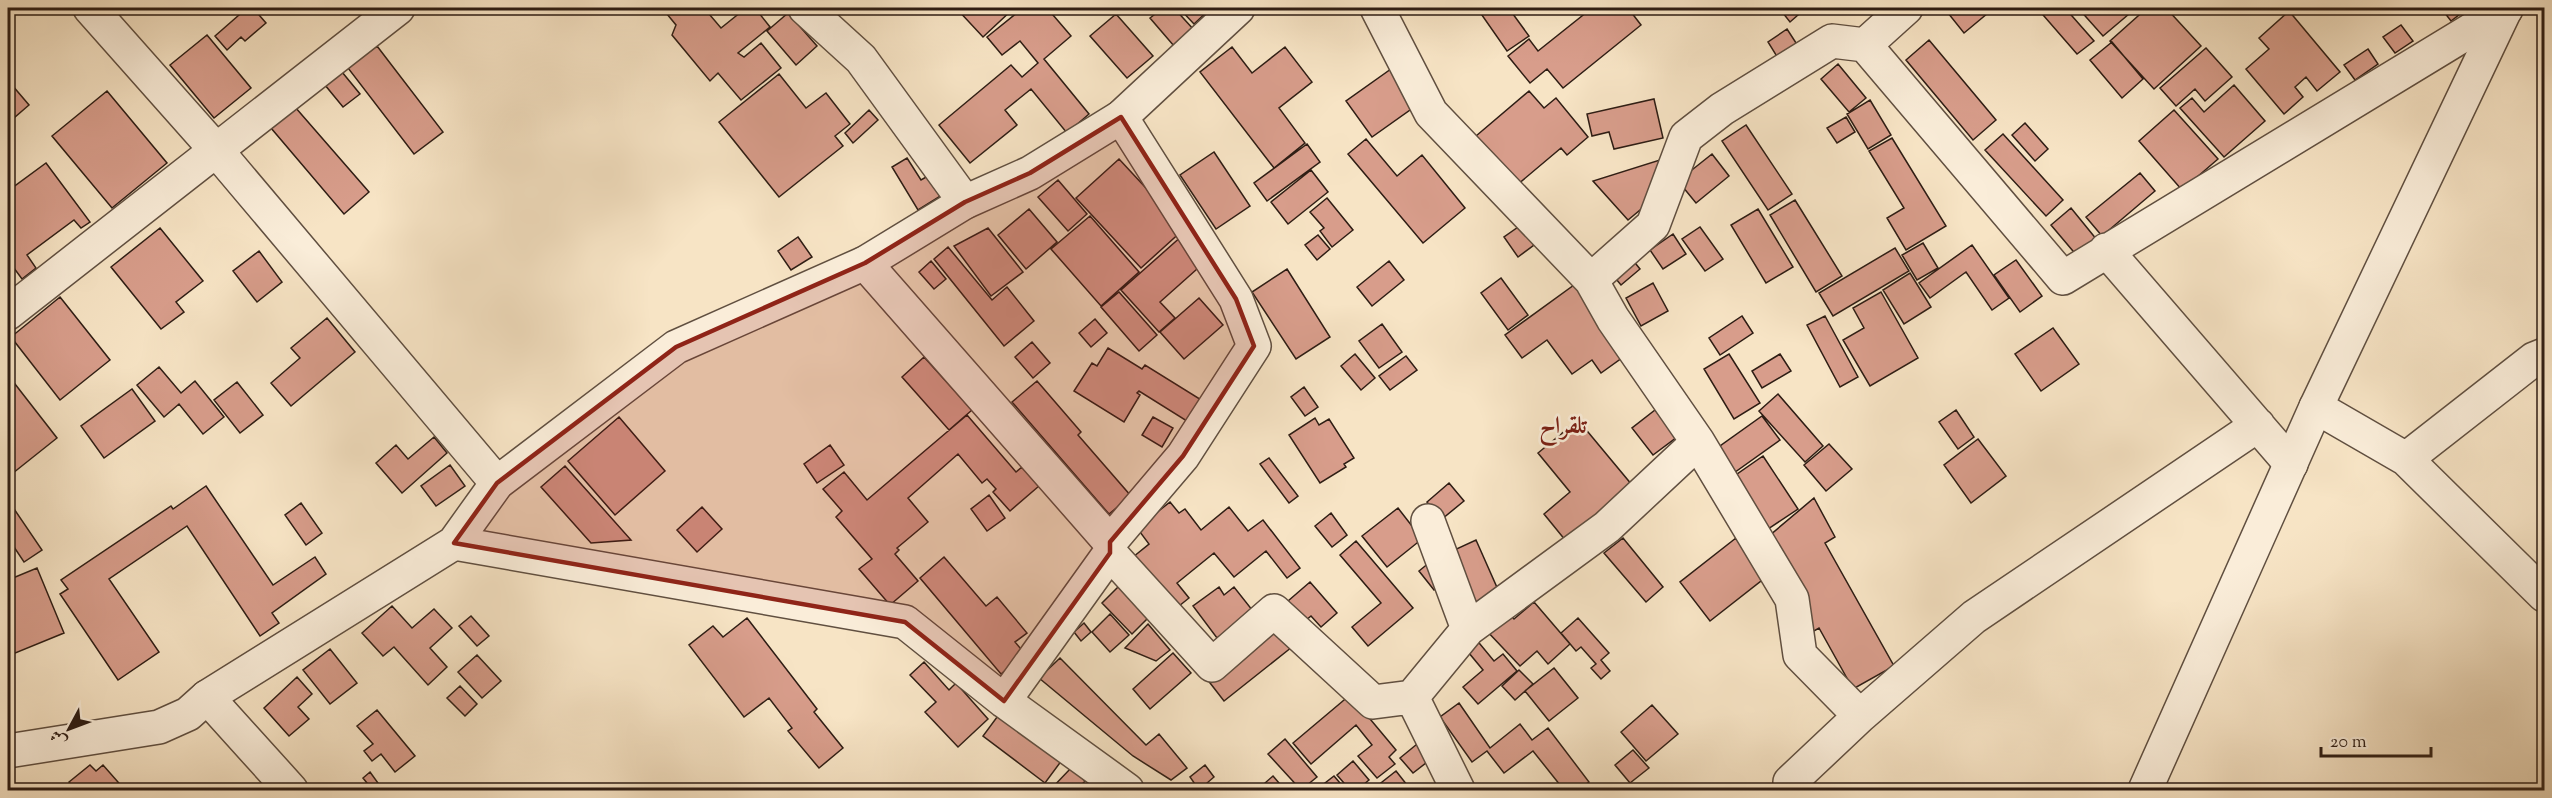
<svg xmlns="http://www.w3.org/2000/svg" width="2552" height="798" viewBox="0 0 2552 798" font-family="'Sorts Mill Goudy',Amiri,serif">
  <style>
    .building { fill: #d89d8b; stroke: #2e1d14; stroke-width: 1.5 }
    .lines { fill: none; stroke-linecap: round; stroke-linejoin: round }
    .minor-casing { stroke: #604f40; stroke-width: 36 }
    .tertiary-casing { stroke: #604f40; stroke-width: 36 }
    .minor { stroke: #faedd9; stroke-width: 33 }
    .tertiary { stroke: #faedd9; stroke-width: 33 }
    .marked { fill: #8f2418; fill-opacity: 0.2; stroke: #8f2418; stroke-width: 4.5; stroke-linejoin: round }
    .labels { text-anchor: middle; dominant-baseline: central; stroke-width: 5; stroke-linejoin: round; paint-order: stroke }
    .quarter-label { font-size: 24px; font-weight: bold; fill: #7a1f14; stroke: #faedd9 }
  </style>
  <rect width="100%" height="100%" fill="#f7e4c5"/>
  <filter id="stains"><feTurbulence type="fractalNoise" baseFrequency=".00333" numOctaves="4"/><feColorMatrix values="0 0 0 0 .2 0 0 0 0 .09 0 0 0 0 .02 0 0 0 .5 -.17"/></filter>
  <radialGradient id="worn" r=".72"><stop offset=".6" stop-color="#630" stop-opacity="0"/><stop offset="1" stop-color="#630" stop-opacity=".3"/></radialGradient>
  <path class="building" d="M247,8h6l13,15 -21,18 -4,-4 -14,13 -12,-14z
    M662,8h42l17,20 25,-20h9l15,19 -32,26 6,4 17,-14 20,25 -40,32 -23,-27 -8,8 -38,-46 4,-10z
    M956,8h58l-31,29z
    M1023,8h24l24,28 -27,23 45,55 -22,19 -36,-44 -26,21 12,15 -47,38 -31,-38 72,-60 11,12 16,-14 -18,-22 -18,14 -15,-18z
    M1163,8h11l20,22 -20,16 -24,-28z
    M1179,8h32l-17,16z
    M1477,8h36l-3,2 19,26 -22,15z
    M1592,8h36l13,17 -78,63 -16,-19 -17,14 -22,-27 21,-17 9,12z
    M1779,8h27l-16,14z
    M1944,8h50l-30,25z
    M2037,8h28l29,33 -17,13z
    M2078,8h45l6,6 -26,22z
    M2147,8h19l35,38 -47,43 -44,-48z
    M2441,8h27l-17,13z
    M2289,11l51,61 -23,19 -11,-14 -11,10 8,10 -19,17 -38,-45 23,-20 -10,-11z
    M788,13l29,33 -21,19 -29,-34z
    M1116,14l37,42 -26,22 -37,-42z
    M2401,25l12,16 -18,12 -12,-16z
    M1787,29l13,20 -19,14 -13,-21z
    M207,35l44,53 -37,30 -44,-53z
    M1929,40l67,80 -23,20 -67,-80z
    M2112,42l31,37 -21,19 -32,-38z
    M377,46l66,86 -29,22 -66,-86z
    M1232,47l20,26 33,-26 27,35 -33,26 26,35 -31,25 -74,-96z
    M2206,48l26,29 -27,24 -10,-12 -19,17 -16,-18z
    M2368,49l10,15 -23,16 -11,-15z
    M1838,64l28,34 -17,14 -28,-33z
    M1391,69l26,36 -45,32 -26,-36z
    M342,72l18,22 -17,13 -18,-22z
    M779,74l27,34 20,-15 24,31 -15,12 8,10 -64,51 -60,-75z
    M12,85l17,20 -21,18v-34z
    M2234,85l31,36 -41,36 -44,-49 12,-10 12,14z
    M107,91l60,72 -55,45 -60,-72z
    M1529,91l15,17 12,-10 32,39 -21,18 -6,-7 -44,37 -41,-49z
    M1654,99l9,39 -49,11 -5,-17 -17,4 -5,-22z
    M1870,100l21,35 -23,14 -21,-35z
    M295,107l74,85 -25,22 -73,-86z
    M869,110l9,10 -25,23 -8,-10z
    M2174,110l44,49 -36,31 -43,-49z
    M1846,117l9,15 -18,11 -10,-15z
    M2025,123l23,26 -13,12 -23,-26z
    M1746,125l46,69 -24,16 -46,-69z
    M2003,134l60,66 -17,16 -61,-66z
    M1892,138l54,88 -40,24 -19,-32 17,-10 -35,-57z
    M1366,139l31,37 25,-21 43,53 -42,35 -75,-89z
    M1307,144l13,18 -53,39 -13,-18z
    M1214,152l36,54 -34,23 -36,-54z
    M1712,154l17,22 -33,27 -18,-22z
    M907,158l14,22 14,-8 12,20 -29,18 -26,-43z
    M1119,159l65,70 -43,39 -65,-70z
    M1663,159l-5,36 -30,25 -35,-39z
    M46,163l44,59 -9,6 -7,-8 -47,35 9,13 -14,11 -14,-19v-69z
    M1311,170l17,22 -40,32 -17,-22z
    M2140,173l15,18 -53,45 -16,-19z
    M1058,180l29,34 -19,17 -30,-34z
    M1327,198l26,32 -21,17 -12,-16 4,-3 -14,-16z
    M1795,200l47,76 -26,16 -46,-77z
    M2071,208l26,32 -19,17 -27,-32z
    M1029,209l28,33 -31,27 -28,-34z
    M1758,209l35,58 -27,16 -35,-58z
    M1090,216l49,56 -38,34 -50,-57z
    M1521,225l13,20 -16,12 -14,-20z
    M1700,227l23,32 -18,12 -23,-32z
    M160,228l43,53 -27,21 8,10 -23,17 -50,-62z
    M988,228l35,44 -32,24 -37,-50z
    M1673,234l13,20 -23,15 -13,-19z
    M1183,235l23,26 -46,41 15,16 -16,14 -38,-42z
    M1318,235l12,14 -13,11 -12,-15z
    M798,237l14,20 -21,13 -13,-19z
    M1923,243l15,25 -21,12 -15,-25z
    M1972,245l37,53 -17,12 -26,-38 -36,26 -11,-15z
    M948,247l44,53 15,-13 27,34 -30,25 -70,-87z
    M1895,248l14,23 -76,45 -14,-23z
    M259,251l23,31 -25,20 -24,-31z
    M1631,258l9,11 -19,16 -9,-11z
    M2016,260l26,36 -22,16 -26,-37z
    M931,261l15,18 -12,10 -15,-17z
    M1389,261l15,19 -32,26 -15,-19z
    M1287,269l43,68 -34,22 -44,-67z
    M1910,273l21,34 -27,17 -21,-34z
    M1501,278l27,37 -20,15 -27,-37z
    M1653,283l15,28 -27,15 -15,-28z
    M1574,285l52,70 -25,18 -9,-13 -20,14 -25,-34 -25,18 -17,-23z
    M1119,292l38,43 -18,16 -38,-44z
    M1881,292l37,66 -48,28 -27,-46 21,-12 -11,-20z
    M60,297l50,63 -50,40 -49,-63z
    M1199,298l24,27 -39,34 -24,-27z
    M1742,316l11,17 -33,22 -11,-17z
    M1825,316l33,61 -18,10 -33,-62z
    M327,318l28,34 -64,54 -20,-23 29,-25 -9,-10z
    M1095,319l12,14 -16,14 -12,-14z
    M1382,324l20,28 -23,16 -20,-27z
    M2053,328l26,36 -38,27 -26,-37z
    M1032,342l18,21 -17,15 -18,-21z
    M1108,348l34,21 3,-4 58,36 -13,22 -51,-32 -2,2 3,2 -16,27 -50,-31 18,-28 5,3z
    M1355,354l20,24 -14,12 -20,-24z
    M1729,354l31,49 -26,16 -30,-50z
    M1780,354l11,17 -29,17 -10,-17z
    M1406,356l11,14 -27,20 -11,-14z
    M924,357l48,53 -23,20 -47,-53z
    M159,367l22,26 14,-12 29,36 -21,17 -24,-30 -15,13 -27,-32z
    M8,375l49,63 -49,39z
    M1037,381l44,51 -3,3 53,61 -22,18 -97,-112z
    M237,382l26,33 -23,18 -26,-33z
    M1304,387l14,20 -13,9 -14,-19z
    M132,389l23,32 -51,37 -23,-32z
    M1778,394l45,52 -18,16 -46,-51z
    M1655,410l22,27 -24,18 -21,-27z
    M1956,410l18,27 -16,12 -19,-27z
    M967,415l49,57 6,-5 17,19 -29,25 -17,-19 3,-3 -9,-10 -5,4 -24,-29 -50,44 20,24 -31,26 2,2 -4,4 23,27 -28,24 -31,-36 13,-10 -36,-42 6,-6 -19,-22 21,-17 23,28z
    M1762,416l18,24 -49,35 -18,-24z
    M619,417l46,54 -50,44 -47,-54z
    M1153,417l20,11 -11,19 -20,-12z
    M1315,418l4,7 10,-6 25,39 -10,6 2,3 -26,16 -31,-48z
    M1578,420l59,71 -67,55 -26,-32 26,-22 -32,-39z
    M434,437l13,16 -45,40 -26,-30 20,-18 12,14z
    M1978,439l28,37 -35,27 -27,-38z
    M1829,444l23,25 -26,22 -22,-26z
    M830,445l14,20 -27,18 -13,-19z
    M1763,456l35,53 -33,22 -35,-52z
    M1269,458l29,38 -9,7 -29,-39z
    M450,465l15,21 -29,20 -15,-20z
    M565,466l66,74 -40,3 -50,-56z
    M1449,483l15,18 -22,18 -15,-17z
    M206,486l67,99 42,-28 11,17 -54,39 7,10 -19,13 -73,-110 -78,53 50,73 -41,28 -58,-86 8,-5 -7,-9 110,-74 2,3z
    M989,495l16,23 -18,13 -16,-22z
    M1814,498l21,39 -10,6 69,123 -41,23 -34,-61 -5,3 -51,-90z
    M8,500l34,50 -18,12 -16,-24z
    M1170,502l9,11 6,-4 16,21 28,-23 19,24 15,-11 37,48 -13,10 -21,-27 -32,26 -20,-24 -37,30 12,15 -15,12 -41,-53 16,-13 -12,-16z
    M301,503l21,30 -16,12 -21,-30z
    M702,507l20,22 -25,23 -20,-22z
    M1398,508l24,31 -35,28 -25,-31z
    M1331,513l16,22 -15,12 -17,-21z
    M1623,538l40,49 -17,15 -42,-49z
    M1736,538l30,39 -56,44 -30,-39z
    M1476,540l23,52 -24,11 -23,-52z
    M1356,541l57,67 -45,38 -16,-19 29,-24 -41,-48z
    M944,557l42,49 11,-9 30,36 -12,9 10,12 -24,20 -81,-96z
    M1430,562l15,20 -11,8 -15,-19z
    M37,568l27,65 -56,23v-76z
    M1310,582l27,31 -16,14 -10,-11 -6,5 -17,-20z
    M1119,586l30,31 -17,17 -30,-31z
    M1219,587l5,8 10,-8 19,24 -36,27 -24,-32z
    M1534,602l36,42 -22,20 -11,-13 -17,15 -35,-37 21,-19 8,9z
    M392,606l20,22 22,-19 18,19 -22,20 17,19 -19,18 -34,-38 -11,9 -21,-23z
    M1110,614l19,21 -19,17 -18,-20z
    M471,616l18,20 -12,10 -18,-20z
    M747,618l70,91 -3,3 29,36 -24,20 -31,-37 4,-3 -23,-30 -25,19 -55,-72 24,-19 10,11z
    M1578,618l31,35 -8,7 9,11 -9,8 -10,-11 5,-4 -15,-17 -5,4 -15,-18z
    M1084,623l7,9 -10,9 -7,-9z
    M1148,624l22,26 -14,11 -31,-13z
    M1274,625l18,22 -68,54 -17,-22z
    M1475,638l19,23 9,-7 14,17 -39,33 -15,-17 20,-17 -19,-23z
    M330,649l27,34 -27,21 -27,-34z
    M1173,653l18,20 -41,36 -17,-20z
    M477,655l24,26 -19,17 -24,-26z
    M1060,658l86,87 13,-11 28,34 -16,12 -38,-24 -94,-78z
    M924,662l25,28 7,-7 32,36 -30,28 -33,-35 11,-10 -26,-27z
    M1554,668l24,30 -29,23 -24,-30z
    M1519,670l14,14 -18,16 -13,-14z
    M297,677l15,17 -14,13 11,12 -20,17 -25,-28z
    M460,686l17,18 -12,12 -18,-18z
    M1350,695l46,55 -7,7 6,7 -18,14 -19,-22 14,-11 -16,-20 -45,39 -18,-21z
    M1459,703l31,45 30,-24 12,16 16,-12 41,54 -9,6 3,2h-19l-31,-39 -29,22 -17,-22 -15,11 -32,-45z
    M1652,705l26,29 -32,27 -25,-29z
    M377,710l38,46 -20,16 -14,-18 -9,7 -8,-10 9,-7 -16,-18z
    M1000,713l62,47 -17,23 -62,-47z
    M1285,739l32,38 -16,13 -33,-36z
    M1422,740l13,16 -22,17 -13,-15z
    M1633,750l16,18 -19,15 -15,-18z
    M1353,761l16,19 -12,10h-7l-13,-15z
    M90,765l6,6 7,-6 22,25h-49l-7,-8z
    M1205,765l9,12 -15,13 -9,-13z
    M1071,768l14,13 -8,9h-27z
    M1396,771l15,19h-39z
    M370,772l8,11 -7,5 -8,-10z
    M1273,776l12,14h-28z
    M1334,776l12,14h-30z"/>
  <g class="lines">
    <defs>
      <path id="minor" d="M90,8l126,142 281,333
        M805,8l56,51 104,143
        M1377,8l54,105 160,167 22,39 85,123 94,157 8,56 60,61 -70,66 7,8
        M1865,45l198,233 443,-269
        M2106,250l185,214
        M865,263l245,279v11l102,112 62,-54 99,91 39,-5 56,-68 139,-102 91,-85
        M1591,280l62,-55 33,-88 36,-28 110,-68 33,4 41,-37
        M8,313l390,-305
        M2316,407l90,52 138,136
        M2406,459l128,-100 10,-4
        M1428,521l40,108
        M1110,542l73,-86 71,-110 -18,-47 -115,-182
        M454,543l451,79 99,79 123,89
        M207,697l84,93
        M1412,697l46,93
        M1004,701l106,-148
        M1860,716l114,-99 284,-192"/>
      <path id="tertiary" d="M8,751l151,-24 29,-13 19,-17 247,-154 43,-60 179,-136 189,-84 100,-61 65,-29 91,-56 117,-109
        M2145,790l171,-383 190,-399"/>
    </defs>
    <use href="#minor" class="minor-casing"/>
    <use href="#tertiary" class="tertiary-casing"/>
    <use href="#minor" class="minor"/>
    <use href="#tertiary" class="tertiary"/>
  </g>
  <path class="marked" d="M1121,117l115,182 18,47 -71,110 -73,86v11l-106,148 -99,-79 -451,-79 43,-60 179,-136 189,-84 100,-61 65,-29z"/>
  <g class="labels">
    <g class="quarter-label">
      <text x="1563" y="427">تلقراح</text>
    </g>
  </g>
  <rect width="2552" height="798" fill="none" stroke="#f7e4c5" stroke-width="30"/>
  <rect x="9" y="9" width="2534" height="780" fill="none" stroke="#2e1d14" stroke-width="3"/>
  <rect x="15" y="15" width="2522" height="768" fill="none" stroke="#2e1d14" stroke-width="1.5"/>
  <g transform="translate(69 729) rotate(229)" stroke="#faedd9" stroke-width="4.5" paint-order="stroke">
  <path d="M0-4.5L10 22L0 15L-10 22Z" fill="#2e1d14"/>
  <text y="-9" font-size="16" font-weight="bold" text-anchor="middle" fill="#2e1d14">ش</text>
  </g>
  <path d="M2321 747v9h110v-9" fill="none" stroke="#2e1d14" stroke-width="3"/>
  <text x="2330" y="747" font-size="18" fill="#2e1d14" stroke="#faedd9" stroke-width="4.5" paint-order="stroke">20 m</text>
  <rect width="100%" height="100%" filter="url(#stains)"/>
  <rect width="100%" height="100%" fill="url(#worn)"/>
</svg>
